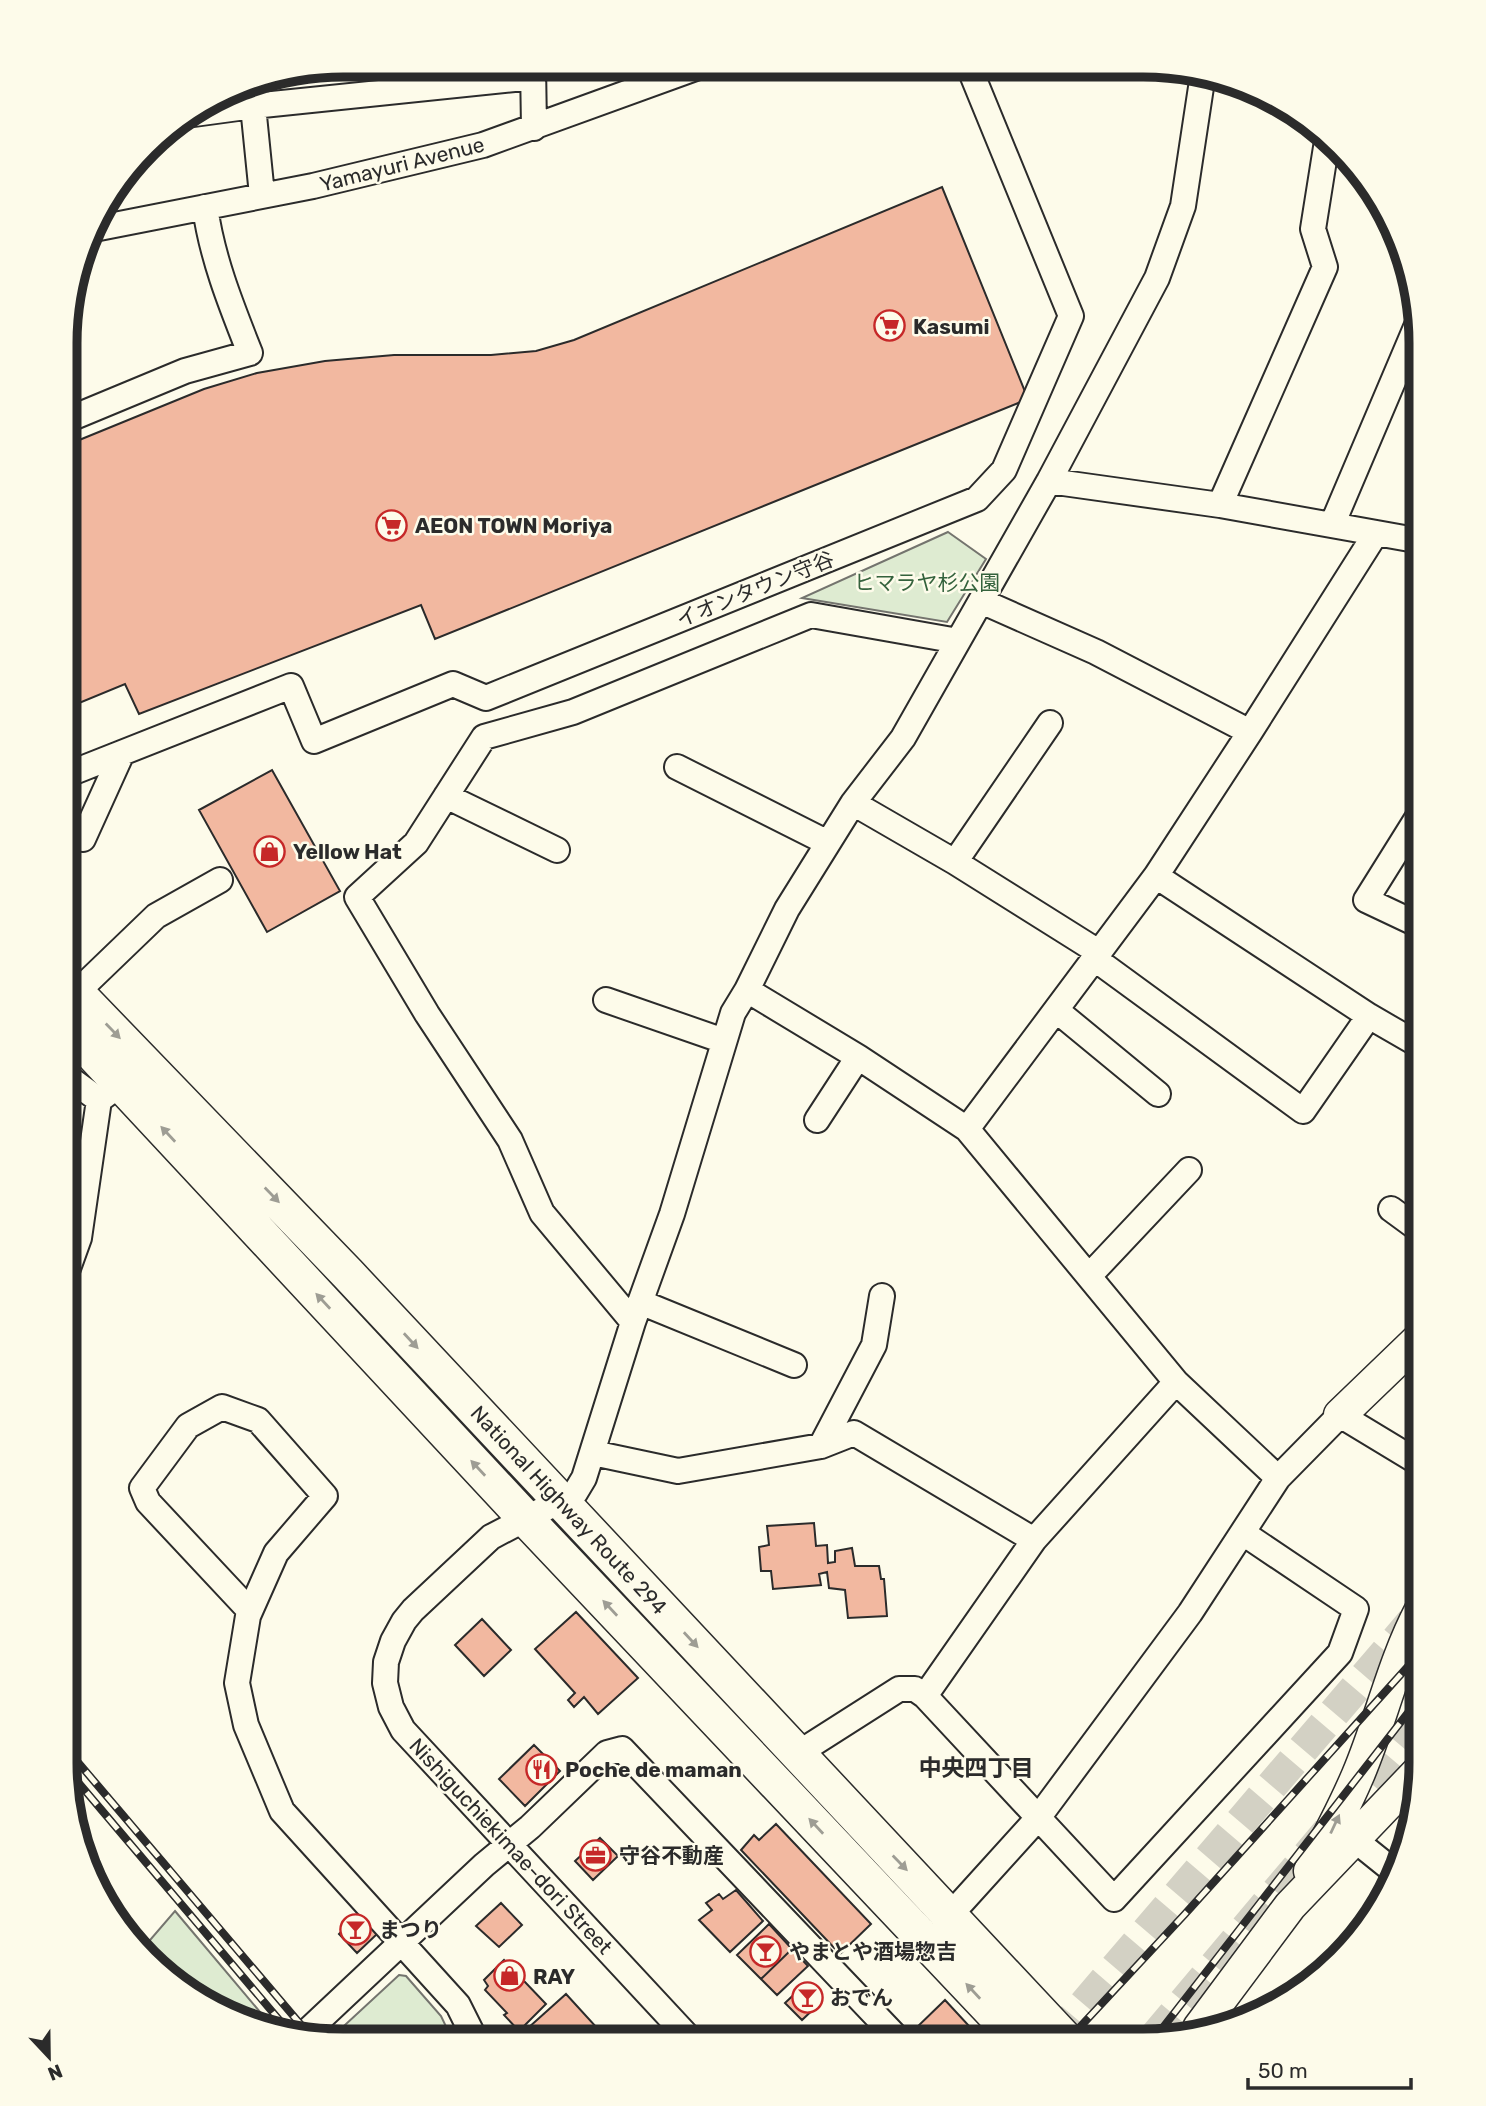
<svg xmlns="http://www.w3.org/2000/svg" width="1486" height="2106" viewBox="0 0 1486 2106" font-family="Rubik,'Noto Sans JP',sans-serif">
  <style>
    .park { fill: #deebd1; stroke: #74746e; stroke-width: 2 }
    .building { fill: #f2b8a0; stroke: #2b2b2b; stroke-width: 2 }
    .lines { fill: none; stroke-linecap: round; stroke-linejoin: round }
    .major-tunnel { stroke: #d3d1c4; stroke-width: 32; stroke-dasharray: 32 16; stroke-linecap: butt }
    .minor-casing { stroke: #2b2b2b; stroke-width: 28 }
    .major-casing { stroke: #2b2b2b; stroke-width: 35 }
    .highway-casing { stroke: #2b2b2b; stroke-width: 38 }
    .minor { stroke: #fdfbea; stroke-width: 24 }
    .major { stroke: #fdfbea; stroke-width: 32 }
    .highway { stroke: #fdfbea; stroke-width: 35 }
    .rail-casing { stroke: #2b2b2b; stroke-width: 8 }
    .rail { stroke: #fdfbea; stroke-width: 5; stroke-dasharray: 16; stroke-linecap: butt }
    .oneway { fill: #9e9d94 }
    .labels { text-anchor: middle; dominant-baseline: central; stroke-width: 5; stroke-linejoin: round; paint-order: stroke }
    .street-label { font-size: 21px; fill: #2b2b2b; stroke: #fdfbea }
    .poi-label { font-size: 21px; font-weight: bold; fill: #2b2b2b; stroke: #fdfbea; text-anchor: start }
    .park-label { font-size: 21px; fill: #34623c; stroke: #fdfbea }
    .neighbourhood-label { font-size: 23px; font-weight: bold; fill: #2b2b2b; stroke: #fdfbea }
    .rim { fill: none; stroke: #2b2b2b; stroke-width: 9 }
  </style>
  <rect width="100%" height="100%" fill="#fdfbea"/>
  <path class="park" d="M948,532l38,27 -39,63 -145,-24z
    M175,1911l101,120 -39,-11 -63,-36 -30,-37z
    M399,1975l7,1 35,40 11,23h-119l-1,-2z"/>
  <path class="building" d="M942,187l86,212 -593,240 -14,-34 -282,109 -14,-30 -58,24v-263l137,-56 53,-16 68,-12 69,-6h97l45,-4 38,-11z
    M272,770l68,121 -73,41 -68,-122z
    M814,1523l2,23 11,-1 1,18 7,-1v-11l17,-3 3,18h24l2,13h3l3,37 -39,2 -3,-28 -16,-2 -2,-16 -8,2 2,11 -48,4 -2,-18h-10l-2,-24 10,-2 -2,-19z
    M576,1612l62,66 -40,36 -14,-17 -10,10 -6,-7 7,-7 -40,-44z
    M482,1619l29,31 -27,26 -29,-31z
    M534,1745l26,26 -35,35 -26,-27z
    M776,1824l95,100 -31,30 -99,-104 13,-15 5,5z
    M600,1838l18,18 -25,24 -18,-19z
    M736,1890l27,31 -33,31 -31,-32 13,-10 -6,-7 13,-9 4,5z
    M501,1903l21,22 -23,22 -23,-21z
    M356,1916h4l17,18 -20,19 -18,-19z
    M769,1924l23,25 -31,30 -24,-24z
    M792,1949l16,17 -31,29 -16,-16z
    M504,1960l42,44 -27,27 -15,-16 3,-2 -22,-23 3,-4 -4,-6z
    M803,1986l17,17 -18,17 -17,-17z
    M566,1994l42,46h-53l-5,-6 -7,6h-10l-3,-4 4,-2 -6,-6z
    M945,2000l36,39 -55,2 -11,-12z
    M803,2027l12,13h-26z"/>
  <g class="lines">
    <path class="major-tunnel" d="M1153,2039l268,-318
      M1053,2041l359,-419"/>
    <defs>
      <path id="minor" d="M533,65l1,63
        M257,79l-4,27 9,89
        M194,114l59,-8 281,-29
        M94,229l219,-43 170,-41 218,-79
        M67,420l118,-49 65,-18c-19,-48 -38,-95 -45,-146
        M1049,481l171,24 201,36
        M1220,505l105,-238 -12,-38 14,-88
        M1332,525l85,-200
        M981,601l115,51 154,80
        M677,767l151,76
        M66,775l225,-89 23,55 139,-57 33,14 491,-199 27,-29 67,-154 -102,-249
        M446,796l111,54
        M853,803l102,59 145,91
        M83,839l39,-86
        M955,862l95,-139
        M1156,876l213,140 52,30
        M1421,926l-55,-26 55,-88
        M1095,959l208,152 66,-95
        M747,990l111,67 109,72 209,253 102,96
        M76,993l80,-77 64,-36
        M606,1000l118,41
        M1056,1010l102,84
        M66,1076l33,24
        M817,1120l41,-63
        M967,1129l189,-253 94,-144 126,-199
        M1391,1209l30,22
        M66,1274l13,-36 20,-138 35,-26
        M1090,1275l99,-105
        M640,1302l154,63
        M633,1322l-91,-109 -32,-73 -83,-126 -70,-117 59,-54 68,-106 89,-25 238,-97 147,26
        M821,1446l53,-101 8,-49
        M593,1453l85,18 143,-25 33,-13 180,107
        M250,1611l-102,-109 -6,-14 46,-62 34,-19 36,13 67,76 -49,57 -28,63 -11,67 9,42 36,86 176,194 17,34
        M925,1696l109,-156 142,-158
        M797,1754l102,-65h16l10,7 189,203 226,-246 16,-44 -113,-76
        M1355,1840l41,33
        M962,1902l76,-84 152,-205 88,-135 62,-63 81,49
        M301,2037l183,-172 46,-38 77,-74 15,-4 278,292
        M691,2040l-288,-310 -12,-23 -6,-24 1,-21 7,-21 11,-20 9,-11 78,-73 84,-44 9,-15 49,-156 39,-108 61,-201 14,-23 40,-81 66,-106 50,-65 146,-257 108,-203 26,-72 20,-132"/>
      <path id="major" d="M1340,1415l81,-78
        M1310,1871c17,-31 34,-63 48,-96 23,-54 35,-112 63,-165
        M1199,2028l91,-122 131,-137"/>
      <path id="highway" d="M66,982l282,292 719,767
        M66,1025l459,493 495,523"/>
    </defs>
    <use href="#minor" class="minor-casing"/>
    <use href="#major" class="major-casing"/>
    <use href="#highway" class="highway-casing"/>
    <use href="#minor" class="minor"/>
    <use href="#major" class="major"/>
    <use href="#highway" class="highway"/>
    <defs>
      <path id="rail" d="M65,1747l248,292
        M66,1768l226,267
        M1154,2039l267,-343
        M1067,2041l118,-127 236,-262"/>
    </defs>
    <use href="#rail" class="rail-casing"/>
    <use href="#rail" class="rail"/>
  </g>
  <defs><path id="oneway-solid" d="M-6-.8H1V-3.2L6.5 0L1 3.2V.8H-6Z" transform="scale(1.75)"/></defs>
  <g class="oneway">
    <use href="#oneway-solid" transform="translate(113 1031) rotate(46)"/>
    <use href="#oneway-solid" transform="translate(168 1134) rotate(-133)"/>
    <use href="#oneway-solid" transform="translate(272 1195) rotate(46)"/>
    <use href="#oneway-solid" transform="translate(323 1301) rotate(-133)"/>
    <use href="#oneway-solid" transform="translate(411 1341) rotate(47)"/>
    <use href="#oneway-solid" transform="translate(478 1468) rotate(-133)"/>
    <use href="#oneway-solid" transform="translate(610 1608) rotate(-133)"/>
    <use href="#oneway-solid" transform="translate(691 1640) rotate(47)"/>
    <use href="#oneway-solid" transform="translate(1335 1824) rotate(-65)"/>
    <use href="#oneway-solid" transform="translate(816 1826) rotate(-133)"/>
    <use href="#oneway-solid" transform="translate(900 1863) rotate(46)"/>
    <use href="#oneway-solid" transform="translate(973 1991) rotate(-133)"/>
  </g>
  <defs>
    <symbol id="supermarket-ring" viewBox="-11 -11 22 22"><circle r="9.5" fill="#fdfbea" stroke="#c62828" stroke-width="1.5"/><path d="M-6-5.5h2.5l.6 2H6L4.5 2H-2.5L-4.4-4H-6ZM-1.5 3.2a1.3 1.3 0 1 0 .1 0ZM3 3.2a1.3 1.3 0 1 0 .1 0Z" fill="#c62828"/></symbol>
    <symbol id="shop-ring" viewBox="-11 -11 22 22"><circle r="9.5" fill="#fdfbea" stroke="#c62828" stroke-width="1.5"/><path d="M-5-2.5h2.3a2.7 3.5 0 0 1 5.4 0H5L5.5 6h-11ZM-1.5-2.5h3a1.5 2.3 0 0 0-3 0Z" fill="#c62828"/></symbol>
    <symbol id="restaurant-ring" viewBox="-11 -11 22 22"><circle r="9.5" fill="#fdfbea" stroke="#c62828" stroke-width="1.5"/><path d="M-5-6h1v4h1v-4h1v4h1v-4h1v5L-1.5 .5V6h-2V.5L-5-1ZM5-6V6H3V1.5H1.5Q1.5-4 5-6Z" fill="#c62828"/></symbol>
    <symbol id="office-ring" viewBox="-11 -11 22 22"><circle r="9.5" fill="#fdfbea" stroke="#c62828" stroke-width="1.5"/><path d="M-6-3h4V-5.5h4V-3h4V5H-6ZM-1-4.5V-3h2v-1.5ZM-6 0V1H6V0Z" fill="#c62828"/></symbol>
    <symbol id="bar-ring" viewBox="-11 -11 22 22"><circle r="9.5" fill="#fdfbea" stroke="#c62828" stroke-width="1.5"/><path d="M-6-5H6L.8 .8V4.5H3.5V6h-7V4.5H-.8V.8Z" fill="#c62828"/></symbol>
  </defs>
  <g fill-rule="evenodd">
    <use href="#supermarket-ring" x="872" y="308" width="35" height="35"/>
    <use href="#supermarket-ring" x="374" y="508" width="35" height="35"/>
    <use href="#shop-ring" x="252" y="834" width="35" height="35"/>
    <use href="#restaurant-ring" x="524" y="1752" width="35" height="35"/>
    <use href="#office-ring" x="578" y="1838" width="35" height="35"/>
    <use href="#bar-ring" x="338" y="1912" width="35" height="35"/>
    <use href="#bar-ring" x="748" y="1934" width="35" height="35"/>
    <use href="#shop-ring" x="492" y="1958" width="35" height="35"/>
    <use href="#bar-ring" x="790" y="1980" width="35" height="35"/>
  </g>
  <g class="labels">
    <g class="street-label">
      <text transform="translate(402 164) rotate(-14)">Yamayuri Avenue</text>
      <text transform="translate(755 589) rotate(-22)">イオンタウン守谷</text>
      <text transform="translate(569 1510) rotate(47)">National Highway Route 294</text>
      <text transform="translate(511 1846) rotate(47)">Nishiguchiekimae-dori Street</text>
    </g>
    <g class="poi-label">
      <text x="913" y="326">Kasumi</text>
      <text x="415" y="525">AEON TOWN Moriya</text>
      <text x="293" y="851">Yellow Hat</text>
      <text x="565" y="1769">Poche de maman</text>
      <text x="619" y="1855">守谷不動産</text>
      <text x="379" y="1929">まつり</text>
      <text x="789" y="1951">やまとや酒場惣吉</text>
      <text x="533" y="1976">RAY</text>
      <text x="830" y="1997">おでん</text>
    </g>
    <g class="park-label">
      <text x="927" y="582">ヒマラヤ杉公園</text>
    </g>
    <g class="neighbourhood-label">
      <text x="976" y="1768">中央四丁目</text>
    </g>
  </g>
  <path d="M0 0H1486V2106H0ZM343 77H1143A266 266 0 0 1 1409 343V1763A266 266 0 0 1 1143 2029H343A266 266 0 0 1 77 1763V343A266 266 0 0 1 343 77Z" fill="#fdfbea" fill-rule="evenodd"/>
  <path class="rim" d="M343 77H1143A266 266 0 0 1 1409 343V1763A266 266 0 0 1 1143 2029H343A266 266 0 0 1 77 1763V343A266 266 0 0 1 343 77Z"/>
  <g transform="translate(49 2057) rotate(158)" stroke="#fdfbea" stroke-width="5" paint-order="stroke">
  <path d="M0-5L12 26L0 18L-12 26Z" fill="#2b2b2b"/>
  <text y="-10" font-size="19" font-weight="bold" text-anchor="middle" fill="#2b2b2b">N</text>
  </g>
  <path d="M1248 2078v10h163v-10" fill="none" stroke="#2b2b2b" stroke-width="3.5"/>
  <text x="1258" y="2078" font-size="21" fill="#2b2b2b" stroke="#fdfbea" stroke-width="5" paint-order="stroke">50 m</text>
</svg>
